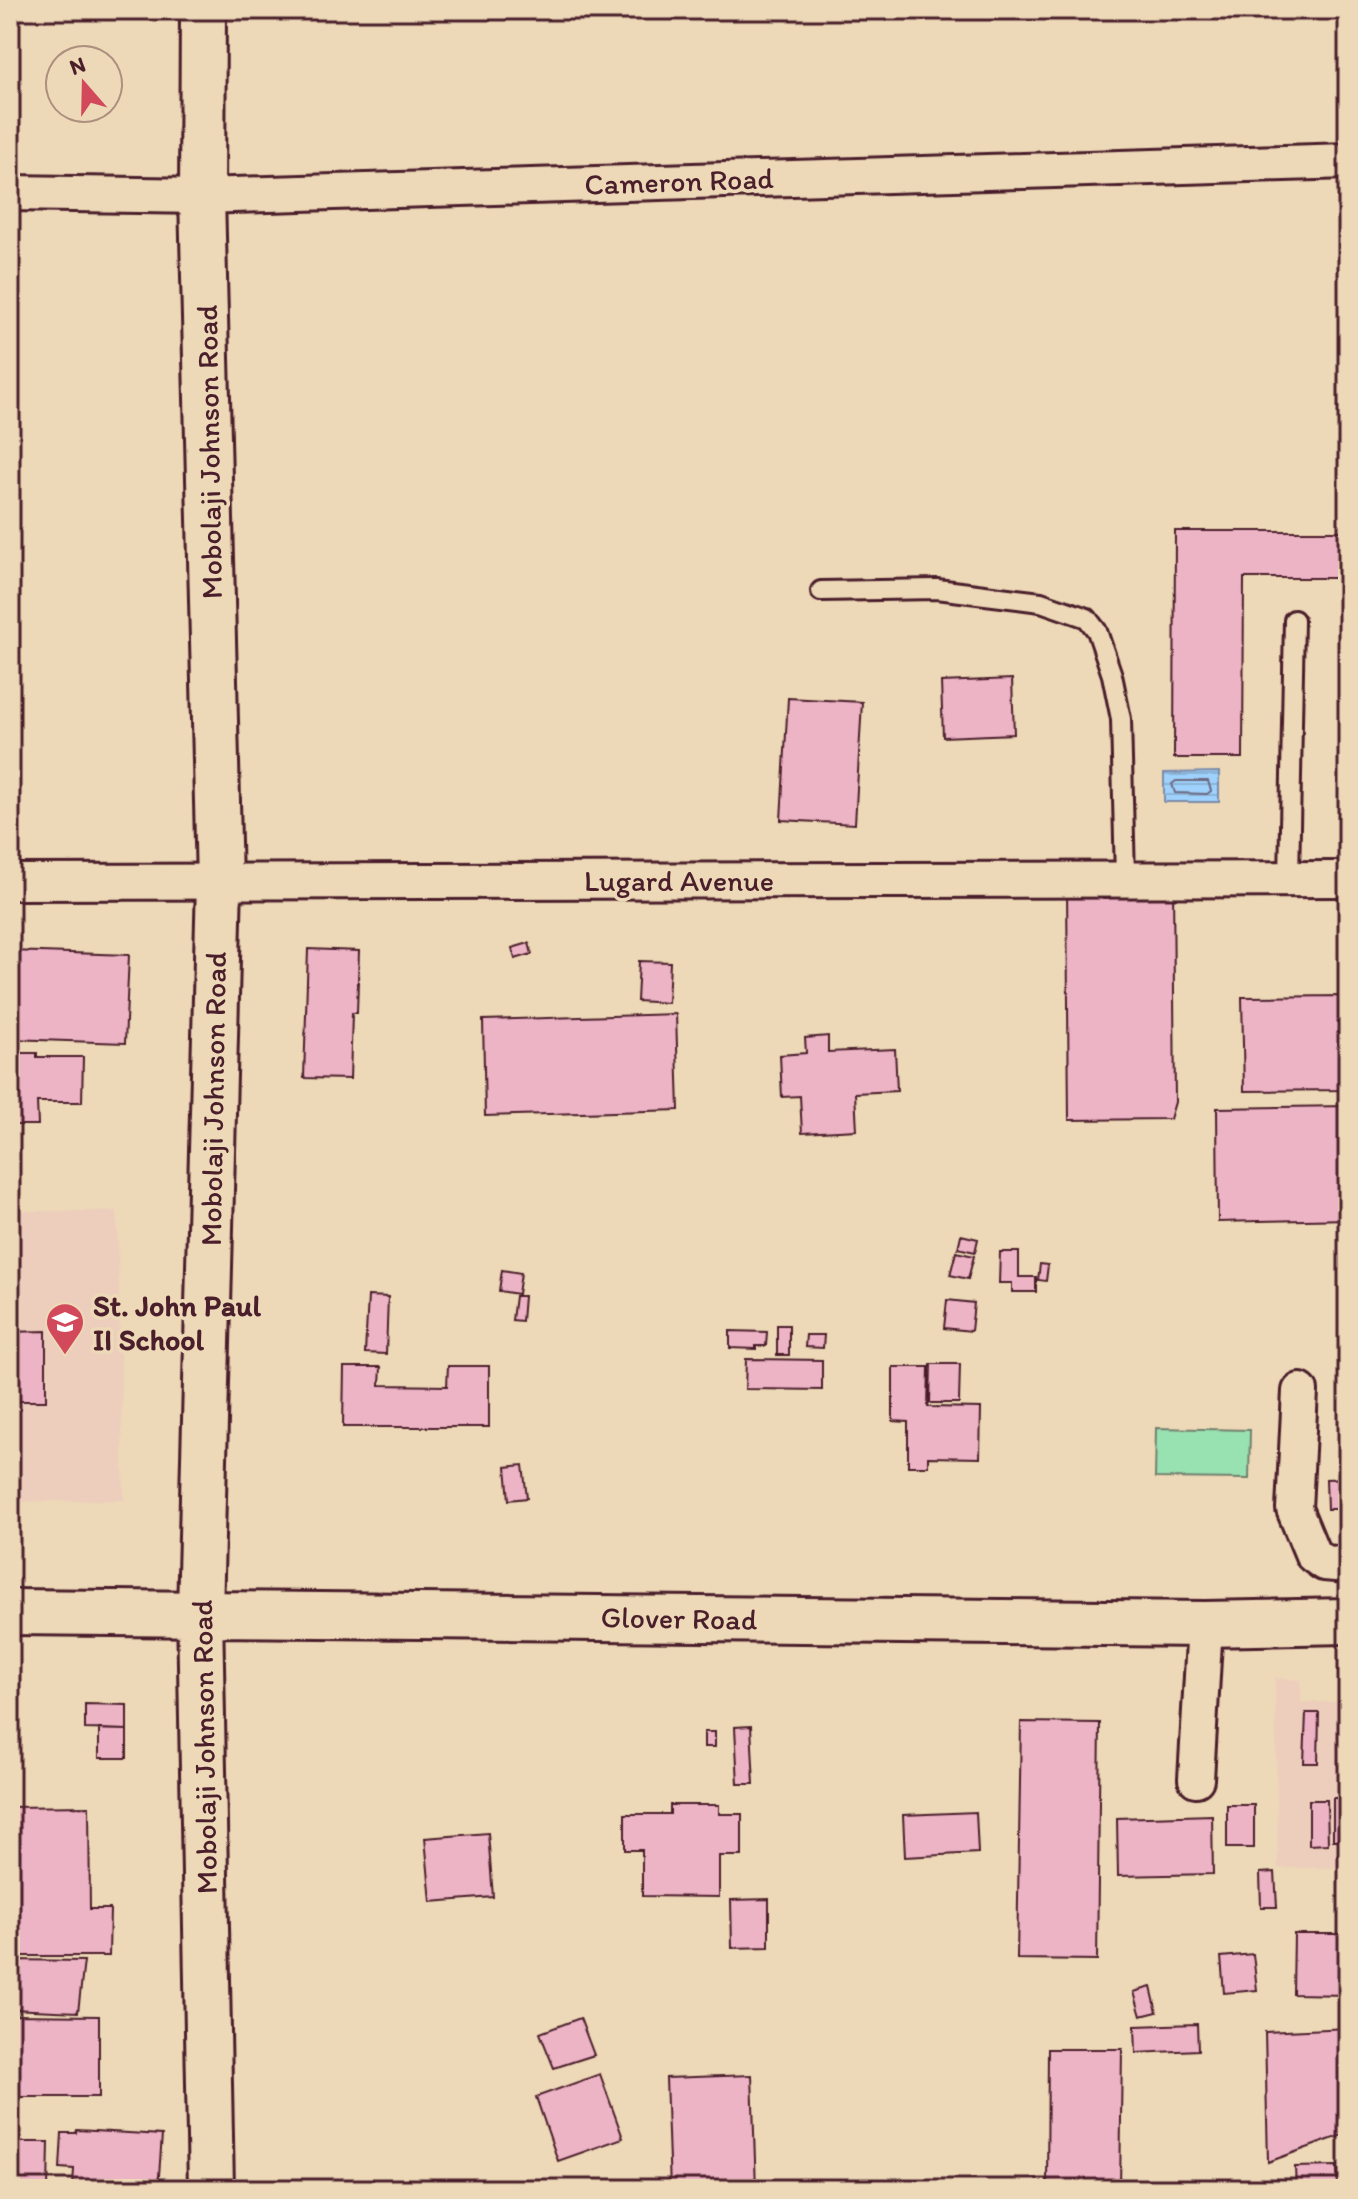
<svg xmlns="http://www.w3.org/2000/svg" width="1358" height="2199" viewBox="0 0 1358 2199" font-family="Itim,sans-serif">
  <style>
    .built { fill: #edcebc }
    .pitch { fill: #98e1b0; stroke: #71806e; stroke-width: 2 }
    .water { fill: url(#water-rules); stroke: #7c8aa8; stroke-width: 2 }
    .lines { fill: none; stroke-linecap: round; stroke-linejoin: round }
    .shore { stroke: #6c677f; stroke-width: 2 }
    .building { fill: #edb4c6; stroke: #4a1f2b; stroke-width: 2 }
    .lane-casing { stroke: #4a1f2b; stroke-width: 24 }
    .street-casing { stroke: #4a1f2b; stroke-width: 40 }
    .secondary-casing { stroke: #4a1f2b; stroke-width: 50 }
    .lane { stroke: #edd9b7; stroke-width: 18 }
    .street { stroke: #edd9b7; stroke-width: 34 }
    .secondary { stroke: #edd9b7; stroke-width: 44 }
    .labels { text-anchor: middle; dominant-baseline: central; stroke-width: 7; stroke-linejoin: round; paint-order: stroke }
    .street-label { font-size: 30px; fill: #4a1f2b; stroke: #edd9b7 }
    .poi-label { font-size: 30px; font-weight: bold; fill: #4a1f2b; stroke: #edd9b7; text-anchor: start }
  </style>
  <defs>
    <pattern id="water-rules" width="6" height="5" patternUnits="userSpaceOnUse" patternTransform="scale(2)"><rect width="6" height="5" fill="#9ed2fc"/><path d="M0 2.5h6" fill="none" stroke="#8ab4d8"/></pattern>
  </defs>
  <rect width="100%" height="100%" fill="#edd9b7"/>
  <filter id="ink" filterUnits="userSpaceOnUse"><feTurbulence type="fractalNoise" baseFrequency=".0125" numOctaves="2"/><feDisplacementMap in="SourceGraphic" scale="16" xChannelSelector="R" yChannelSelector="G"/><feConvolveMatrix kernelMatrix="1 2 1 2 8 2 1 2 1" color-interpolation-filters="sRGB"/></filter>
  <g filter="url(#ink)">
    <path class="built" d="M10,1211h107l7,289 -114,2z
      M1275,1678l26,2v22h47v166h-70z"/>
    <path class="pitch" d="M1156,1428l94,2 -1,49 -94,-1z"/>
    <path class="water" d="M1219,772v30h-55v-29z"/>
    <g class="lines">
      <path class="shore" d="M1176,781h32l3,10 -4,3 -32,-1 -3,-9z"/>
    </g>
    <path class="building" d="M1175,531h173v230l-1,-183h-103l-1,180h-69z
      M1012,679l2,55 -71,3 -2,-55z
      M788,698l74,4 -7,122 -74,-4z
      M1173,886l2,216 -5,17 -101,1 -2,-233z
      M529,943l3,11 -17,5 -3,-11z
      M308,949l51,2 -2,62h-5l-2,66 -46,-1z
      M10,951l119,4 -4,88 -115,-4z
      M639,961l31,1 -2,41 -31,-2z
      M1348,996v94l-104,1 -2,-94z
      M676,1014l3,96 -194,6 -2,-96z
      M828,1036v16l67,-3 2,42 -42,2 2,37 -55,3 -2,-37 -18,1 -2,-42 26,-2 -1,-15z
      M10,1053h27v4h46l-1,45h-45l1,23h-28z
      M1348,1106v113l-130,3 -1,-114z
      M961,1235l17,4 -3,13 -17,-4z
      M956,1252l18,4 -6,23 -18,-4z
      M1000,1252h19v25h17v15h-24v-9h-13z
      M1040,1264l8,1 -2,16 -8,-1z
      M502,1270l19,3 -3,21 -19,-3z
      M368,1296l20,1 -2,57 -21,-1z
      M515,1296h9l-2,25 -10,-1z
      M947,1300l27,3 -3,28 -27,-3z
      M777,1325h12v30h-12z
      M46,1331v70h-36v-69z
      M730,1331l37,1 -1,14h-10v3l-26,-1z
      M806,1335h18l-1,13 -18,-1z
      M746,1359l76,1v30l-77,-1z
      M931,1364h29l-1,39h-29z
      M448,1366h41v61h-146l1,-60h37l-1,18 67,1z
      M893,1367h36l-1,40 53,1 -1,50 -52,-1v9h-20v-44l-15,-1z
      M523,1465l4,33 -18,2 -3,-33z
      M1348,1478v31h-21l-1,-30z
      M85,1704l42,1v25l-42,-1z
      M1306,1713h13l-1,50h-14z
      M1021,1722l79,1 -3,237 -80,-1z
      M751,1726l3,58h-16l-3,-57z
      M99,1729l28,1v28h-28z
      M704,1732h11v15h-11z
      M1333,1798h15v42h-15z
      M1309,1800h18l1,44 -19,1z
      M670,1805h49v9h23v42h-23v41l-77,-1v-46h-17v-36h45z
      M1227,1805h27v43h-27z
      M89,1806l1,103h20l-1,47h-99v-149z
      M976,1812l2,41 -73,4 -2,-42z
      M1212,1815l1,59 -95,2 -1,-58z
      M488,1833l5,64 -62,5 -6,-64z
      M1275,1872l2,35h-16l-1,-34z
      M769,1899v48l-37,1 -1,-48z
      M1294,1934h54v61l-55,-1z
      M1253,1954l4,36 -33,3 -3,-36z
      M10,1960l74,1 -6,51 -68,-3z
      M1151,1987l6,25 -16,4 -7,-24z
      M10,2015l89,1v81h-89z
      M580,2018l14,37 -40,13 -14,-35z
      M1197,2024l1,26 -62,3 -1,-27z
      M1348,2028v105l-80,29 -3,-130z
      M1048,2049h74l-2,140h-73z
      M600,2074l23,64 -65,23 -22,-64z
      M752,2075l4,114h-86l-4,-111z
      M77,2130l85,5 -4,54 -85,-3 1,-17 -14,-1 2,-35h14z
      M10,2142h39l-1,47h-38z
      M1337,2166l1,22 -42,1 -1,-22z"/>
    <g class="lines">
      <defs>
        <path id="lane" d="M821,591l116,-2 104,13 46,16 10,13 15,44 9,44 4,159
          M1289,879l5,-259"/>
        <path id="street" d="M10,193l192,3 1146,-35
          M10,882l1338,-3
          M1300,1391l-6,118 19,46 11,8 24,2
          M1196,1779l9,-155"/>
        <path id="secondary" d="M203,10l-1,186 17,686 -19,731 11,576
          M10,1612l1195,12 143,-3"/>
      </defs>
      <use href="#lane" class="lane-casing"/>
      <use href="#street" class="street-casing"/>
      <use href="#secondary" class="secondary-casing"/>
      <use href="#lane" class="lane"/>
      <use href="#street" class="street"/>
      <use href="#secondary" class="secondary"/>
    </g>
  </g>
  <defs>
    <symbol id="school-pin" viewBox="-11 -11 22 30"><path d="M0 17L-7.5 6A9.5 9.5 0 1 1 7.5 6Z" fill="#d1495b" stroke="#edd9b7"/><path d="M0-5L7-2L0 1L-7-2ZM-4 1L0 2.5L4 1V4Q0 6-4 4Z" fill="#fff"/></symbol>
  </defs>
  <g fill-rule="evenodd">
    <use href="#school-pin" x="43" y="1300" width="44" height="60"/>
  </g>
  <g class="labels">
    <g class="street-label">
      <text transform="translate(679 181) rotate(-2)">Cameron Road</text>
      <text transform="translate(209 452) rotate(-91)">Mobolaji Johnson Road</text>
      <text x="679" y="880">Lugard Avenue</text>
      <text transform="translate(213 1099) rotate(-89)">Mobolaji Johnson Road</text>
      <text transform="translate(679 1618) rotate(1)">Glover Road</text>
      <text transform="translate(204 1747) rotate(-91)">Mobolaji Johnson Road</text>
    </g>
    <g class="poi-label">
      <text x="93" y="1305">St. John Paul<tspan x="93" dy="34">II School</tspan></text>
    </g>
  </g>
  <rect width="1358" height="2199" fill="none" stroke="#edd9b7" stroke-width="40"/>
  <rect x="20" y="20" width="1318" height="2159" fill="none" stroke="#4a1f2b" stroke-width="3" filter="url(#ink)"/>
  <g transform="translate(84 84) rotate(340)"><circle r="38" fill="#edd9b7" stroke="#ac8f7f" stroke-width="2"/>
  <path d="M0-6L14 30L0 20L-14 30Z" fill="#d1495b"/>
  <text y="-12" font-size="22" font-weight="bold" text-anchor="middle" fill="#4a1f2b">N</text>
  </g>
</svg>
